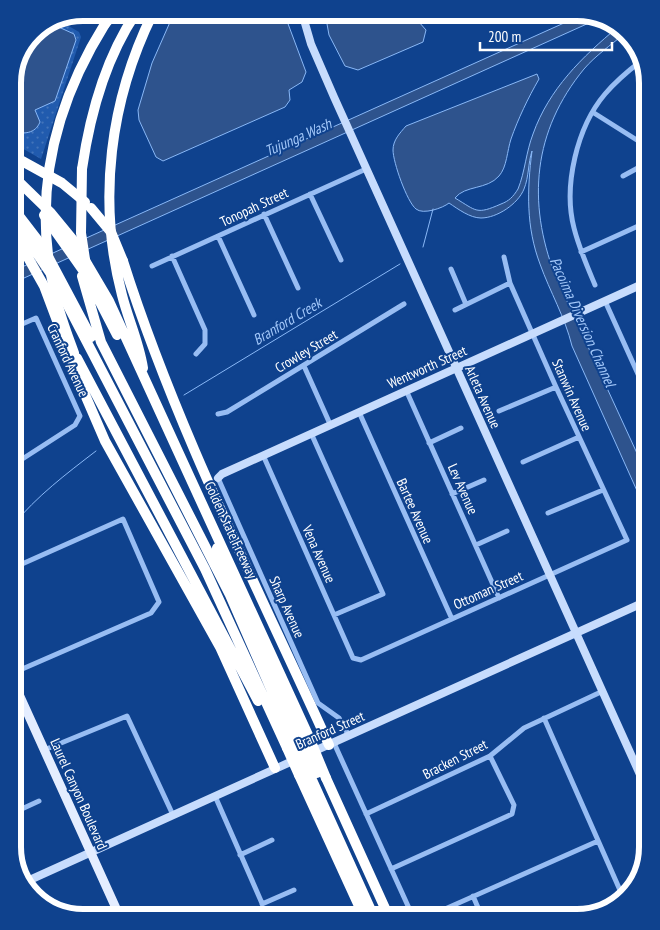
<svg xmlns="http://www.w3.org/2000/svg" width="660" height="930" viewBox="0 0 660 930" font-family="'PT Sans Narrow',sans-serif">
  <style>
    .park { fill: url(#park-dots) }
    .water { fill: #2e538d; stroke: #89b8f7 }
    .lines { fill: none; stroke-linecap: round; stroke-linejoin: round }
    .stream { stroke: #89b8f7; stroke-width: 1 }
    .street { stroke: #98bdf3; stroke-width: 5 }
    .secondary { stroke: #c7dcfd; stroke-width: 8 }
    .primary { stroke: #e4edff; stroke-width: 9 }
    .highway { stroke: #fff; stroke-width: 10 }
    .highway-bridge { stroke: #fff; stroke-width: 10 }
    .labels { text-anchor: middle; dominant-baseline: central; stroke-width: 4; stroke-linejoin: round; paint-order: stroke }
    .street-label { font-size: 14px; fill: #fff; stroke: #0f428e }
    .water-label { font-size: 15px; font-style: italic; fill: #a3c8fa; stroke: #0f428e }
    .rim { fill: none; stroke: #fff; stroke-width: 6 }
  </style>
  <defs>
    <pattern id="park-dots" width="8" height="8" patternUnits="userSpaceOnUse" patternTransform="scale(1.25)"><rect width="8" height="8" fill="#215bae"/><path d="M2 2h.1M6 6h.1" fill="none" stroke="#4274ba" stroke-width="1.8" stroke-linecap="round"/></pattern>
  </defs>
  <rect width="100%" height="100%" fill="#0f428e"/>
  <path class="park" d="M60,21l19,11 2,5 -40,122 -28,-16v-65l23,-48z"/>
  <path class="water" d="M174,13h21l12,4 14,1 22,-5h41l22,59 -4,10 -13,8 1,10 -5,7 -122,54 -7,-4 -17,-37 -1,-10 14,-47z
    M325,13h86l15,17 -3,12 -65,28 -13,-4 -16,-31z
    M584,14l16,4 -587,265v-12z
    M52,24l22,10 2,6 -21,61 -20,9 5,12c-5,12 -16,12 -27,10v-54l23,-48z
    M618,27l6,7c-13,11 -29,22 -40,35 -51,62 -57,133 -29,206l92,200v38l-75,-167c-7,-29 -22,-54 -32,-82 -14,-37 -13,-74 -8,-113 -4,12 -3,26 -8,38 -6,15 -27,29 -43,29 -11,0 -23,-9 -32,-15 -6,5 -26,12 -33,6 -9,-7 -23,-47 -23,-59 0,-10 7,-17 13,-24l131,-52 2,5c-11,19 -21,40 -28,60 -4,12 -4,28 -12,37 -12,14 -34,9 -44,22 22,13 21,17 46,6 8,-3 12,-7 17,-15 7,-17 8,-37 15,-55 16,-45 49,-77 85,-107z"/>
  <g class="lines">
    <path class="stream" d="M423,247l10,-38
      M184,395l216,-131
      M13,525c24,-29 53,-51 83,-74"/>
    <path class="street" d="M594,113l46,29 7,9
      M623,176l24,-13
      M310,194l31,66
      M264,214l34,74
      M218,236l36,79
      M581,252l66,-30
      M172,256l33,74v14l-9,10
      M152,266l214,-97
      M451,269l14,33
      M595,285c-8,-19 -16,-37 -21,-57 -11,-42 3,-101 31,-134 11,-13 23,-23 36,-33
      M605,301l42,93
      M455,310l55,-27
      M304,366l26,58
      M406,390l93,208
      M13,395l2,7
      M499,411l57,-24
      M359,412l93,207
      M218,414l9,-2 177,-108
      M311,433l72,161 -49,21
      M429,443l32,-15
      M263,455l90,203 8,2 266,-120 -71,-153 -46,-104 -6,-26
      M523,462l56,-25
      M13,465l62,-40 5,-9 -44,-98 -23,10
      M218,478l100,225 21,15 10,18
      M452,494l32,-14
      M548,513l55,-23
      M476,545l31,-14
      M13,673l138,-60 8,-11 -36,-83 -110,49
      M13,708l9,-5
      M544,718l79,179
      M334,743l79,174
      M44,750l83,-34 46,99
      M13,756l5,-2
      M215,796l53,121
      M13,813l26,-12
      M366,814l124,-58 34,-28 79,-37
      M240,855l32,-15
      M391,869l121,-55 2,-9 -24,-49
      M473,896l9,21
      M262,904l32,-14
      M427,917l171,-76"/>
    <path class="secondary" d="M302,13l9,31 23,53 313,693
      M218,478l4,-4 425,-192
      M310,753l337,-152
      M23,883l274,-124"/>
    <path class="primary" d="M13,681l107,236"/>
    <path class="highway" d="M76,15h9l6,-2
      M105,24l9,-11
      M13,156l49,27 23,19
      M82,169c8,-55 23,-110 54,-156
      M13,176l37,36 23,28 36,61 200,436
      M13,208l30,39 48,90
      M44,215l41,58 32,62
      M13,218l40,59 152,292 82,179
      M13,231l31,55 39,104 22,51 115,206 55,121
      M123,261c53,167 134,325 206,484
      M82,276l19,66 129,253 65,149
      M77,358l181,343
      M143,368c-4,-26 -15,-49 -21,-73 -25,-95 -12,-195 31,-282
      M217,548l86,193
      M308,771l66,146
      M299,775l65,142
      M326,778l63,139"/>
    <path class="highway-bridge" d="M82,169l-1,64 7,46
      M91,208l20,24 12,29
      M74,353c-8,-22 -17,-45 -21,-68 -20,-94 2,-181 52,-261
      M309,737l17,41
      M303,741l14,32
      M295,744l13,27
      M287,748l12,27"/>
  </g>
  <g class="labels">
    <g class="street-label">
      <text transform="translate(254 207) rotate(-25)">Tonopah Street</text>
      <text transform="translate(306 351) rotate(-31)">Crowley Street</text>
      <text transform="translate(68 360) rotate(65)">Cranford Avenue</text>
      <text transform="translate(427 367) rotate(-24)">Wentworth Street</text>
      <text transform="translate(572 395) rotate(66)">Stanwin Avenue</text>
      <text transform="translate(483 397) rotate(66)">Arleta Avenue</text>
      <text transform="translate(463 489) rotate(66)">Lev Avenue</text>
      <text transform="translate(415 511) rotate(66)">Bartee Avenue</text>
      <text transform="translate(231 530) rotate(65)">Golden State Freeway</text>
      <text transform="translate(319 554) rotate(66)">Vena Avenue</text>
      <text transform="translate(488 590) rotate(-24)">Ottoman Street</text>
      <text transform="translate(287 607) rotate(66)">Sharp Avenue</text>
      <text transform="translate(330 730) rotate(-24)">Branford Street</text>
      <text transform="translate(455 759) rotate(-27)">Bracken Street</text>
      <text transform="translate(79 794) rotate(66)">Laurel Canyon Boulevard</text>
    </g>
    <g class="water-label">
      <text transform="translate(298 137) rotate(-24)">Tujunga Wash</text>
      <text transform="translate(287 321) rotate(-31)">Branford Creek</text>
      <text transform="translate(583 322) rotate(66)">Pacoima Diversion Channel</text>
    </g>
  </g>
  <path d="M0 0H660V930H0ZM83 21H577A62 62 0 0 1 639 83V847A62 62 0 0 1 577 909H83A62 62 0 0 1 21 847V83A62 62 0 0 1 83 21Z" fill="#0f428e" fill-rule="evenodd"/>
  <path class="rim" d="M83 21H577A62 62 0 0 1 639 83V847A62 62 0 0 1 577 909H83A62 62 0 0 1 21 847V83A62 62 0 0 1 83 21Z"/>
  <path d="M480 42v8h132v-8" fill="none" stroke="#ffffff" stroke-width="2.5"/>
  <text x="488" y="42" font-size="15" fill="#ffffff" stroke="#0f428e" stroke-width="4" paint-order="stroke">200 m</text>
</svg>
